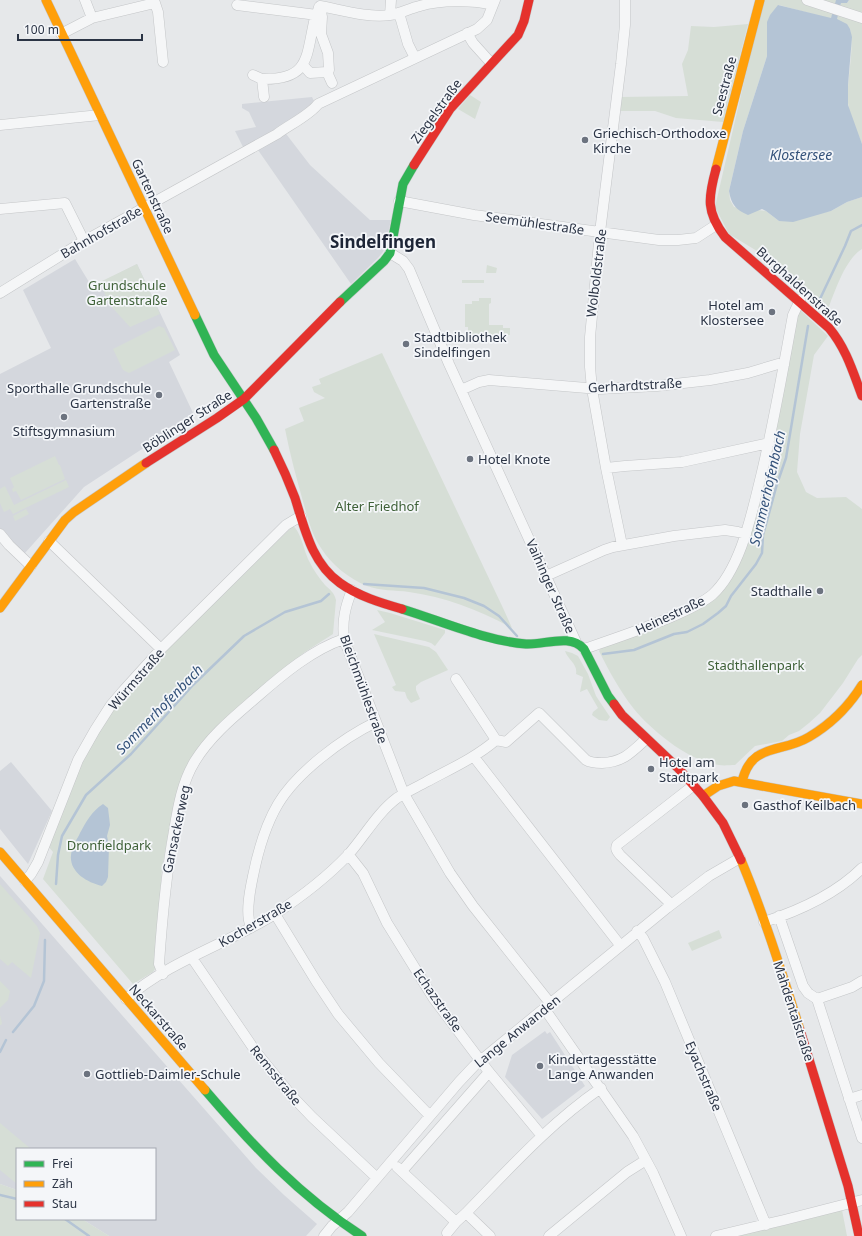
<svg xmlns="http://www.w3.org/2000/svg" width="862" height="1236" viewBox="0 0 862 1236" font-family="'Noto Sans',sans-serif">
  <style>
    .built { fill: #d4d7dd }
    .green { fill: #d6ded6 }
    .water { fill: #b4c4d5 }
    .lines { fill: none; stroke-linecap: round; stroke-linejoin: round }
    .stream { stroke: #b4c4d5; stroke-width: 2.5 }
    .street-casing { stroke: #c4c6c8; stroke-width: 11 }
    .fast-casing { stroke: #c4c6c8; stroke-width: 10 }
    .slow-casing { stroke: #c4c6c8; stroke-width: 10 }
    .jam-casing { stroke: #c4c6c8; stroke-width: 10 }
    .street { stroke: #f5f6f7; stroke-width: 10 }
    .fast { stroke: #30b455; stroke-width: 9 }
    .slow { stroke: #ff9f0a; stroke-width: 9 }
    .jam { stroke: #e5322d; stroke-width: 9 }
    .poi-dot { fill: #6c737f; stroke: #f4f6f9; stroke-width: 1.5 }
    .labels { text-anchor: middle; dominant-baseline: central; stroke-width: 3.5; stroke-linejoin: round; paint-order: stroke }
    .street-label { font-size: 13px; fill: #2b3445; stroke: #f4f6f9 }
    .poi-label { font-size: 13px; fill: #2b3445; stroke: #f4f6f9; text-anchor: start }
    .park-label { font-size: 13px; fill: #3f6138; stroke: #f4f6f9 }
    .water-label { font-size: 14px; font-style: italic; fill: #34527a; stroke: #f4f6f9 }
    .district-label { font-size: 17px; font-weight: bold; fill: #1d2536; stroke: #f4f6f9 }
  </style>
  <rect width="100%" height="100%" fill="#e6e8ea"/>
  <path class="built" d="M312,97l3,6 -35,23 30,39 60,55h21l-6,27 -2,5 -5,6 -27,26 -93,-134 -11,5 -12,-24 21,-4 -7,-15 -7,-4v-4z
    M75,259l17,28 45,-23 43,91 -11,7 25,53 -110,72 -59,66 -15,-11 -10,-14v-154l51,-26 -28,-58z
    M11,762l41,49 -24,53 -28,-35v-58z
    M0,876l256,292 28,27 33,29 -11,12h-197l-27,-17h73v-70h-138v41l-17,-6z
    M545,1031l2,3 3,-2 35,54 -43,33 -37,-42 7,-22z"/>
  <path class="green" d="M763,0h73v2l-5,17 -52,-14 -12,36v15l-24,75 -14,60 1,9 4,7 32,4 13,10 52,-10 16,-9 15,-5v52c-18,11 -28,46 -36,65l-19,-20 -50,-43 -28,-17 -14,-27z
    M849,0h13v144c-5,-13 -13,-27 -14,-41 -2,-23 7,-53 2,-74l-14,-10 5,-16h6z
    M748,24l-25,98 -47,-4 -21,-7h-36l1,-14 68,-1 -6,-32 6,-14 3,-24 23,1z
    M470,95l11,7 -6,17 -17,-10z
    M137,264l23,50 -30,13 -21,-23 -9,-22z
    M487,265l10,3 -1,5h-10z
    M462,280h22v3h-22z
    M479,298h12v5l-2,1v21h14v3h7v7l-42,1v-9h-3v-23h7v-3h7z
    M798,308l30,28 -14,19 -14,79 -3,38 9,20 11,6 29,-1 16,12v146l-4,4 -15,24 -23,30 -11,10 -10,8 -10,4 -7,6 -27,5 -20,19c-5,0 -11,1 -16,0 -29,-3 -67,-34 -85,-56 -14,-18 -25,-38 -35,-58l2,-3 86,-33 50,-51z
    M159,326l5,2 11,22 -46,23 -6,-3 -10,-21z
    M382,353l121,255 9,20c-33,-18 -67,-31 -103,-36 -14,-2 -29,-1 -42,-6 -18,-7 -36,-22 -46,-38 -9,-13 -13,-29 -17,-43 -7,-25 -14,-50 -19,-76l19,-8 -5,-13 26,-10 -11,-6 -2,-5 9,-3 -2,-5z
    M55,456l4,9h1l5,14 -44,21 -5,-9 -3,1 -1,-3 2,-2 -4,-9z
    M66,480l3,7 -56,27 -3,-5 -6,3 -4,-9v-14l5,-3 9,19z
    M26,509l3,5 -14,7 -2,-5z
    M293,526c8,6 11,25 16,35 4,8 10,17 16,24 5,5 9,7 11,15l-3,34 -28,18 -24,19 -61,54 -47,83 -11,61 -7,100 -2,3 -20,12 -90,-105 10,-27 -5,-6 31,-81 29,-50 21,-26 77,-79z
    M377,610l13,3 55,17v3l-10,13 -4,-3 -6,-2 -53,-11 13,-8z
    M374,634l55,13 7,5 12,18 -27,12 -5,4v4l4,9 -9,4 -4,-5 -2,-6 -10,-1 -3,-4 4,-2z
    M565,651l7,2 6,3 10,18 8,22 14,21 -3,4 -8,-1 -7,-5 1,-3 5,-4 -11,-19 -7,3 3,-15 -7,-3c2,-10 -8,-14 -11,-23z
    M0,884l37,42 3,7 -9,45 -19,-16 -4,4 -8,-7z
    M719,930l3,8 -30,13 -4,-8z
    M0,981l10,10 -2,9 -8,8v7l2,8 -1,2h-1z
    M0,1123l31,26h-14v35l-17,-14z
    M0,1184l17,6v29h65l27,17h-109z
    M842,1210l5,26h-109z"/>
  <path class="water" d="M836,0h13l-2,3h-6l-4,16 10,5 3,5 2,8 -4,48v20l14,39v53l-15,5 -16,9 -38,11 -14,-1 -13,-10 -4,-2 -14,6c-12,-5 -17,-11 -19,-24l14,-60 24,-75v-34l3,-7 8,-10 53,13z
    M103,804l5,4 2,17 -3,11 2,10 -1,31 -2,5 -4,4c-17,-4 -36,-16 -30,-36 1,-6 6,-12 8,-17 6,-11 12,-22 23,-29z"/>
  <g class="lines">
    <path class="stream" d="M819,301l26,-55 6,-15 11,-6
      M364,584l60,4 40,10 20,8 15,10 18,20
      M603,654l31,-4 40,-16 13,-2 16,-8 15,-11 8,-7 5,-10 25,-32 6,-11 1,-18 14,-51 9,-26 22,-132
      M56,884l2,-29 4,-19 24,-41 45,-41 62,-69 51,-49 41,-24 36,-11 8,-7
      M13,1032l21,-26 10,-25 1,-41
      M0,1052l6,-12
      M0,1195l17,4
      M65,1219l24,17"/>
    <defs>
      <path id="street" d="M85,0l7,18
        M807,0l55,18
        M155,3l3,9 5,50
        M237,5l80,10
        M399,13l9,31 7,14
        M390,15l1,-15
        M467,33l6,10 18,20
        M61,34l31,-16 63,-15
        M303,65l7,8 17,-1
        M253,75l9,4
        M332,83l-5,-11 2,-2 -1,-17 -7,-19 1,-17 -2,-11c22,4 47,12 70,9 10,-1 20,-7 30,-9 20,-6 53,-6 73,-1
        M264,97l-2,-18c47,1 44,-21 52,-57 1,-5 4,-10 5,-15
        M0,125l100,-10
        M399,201l75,14 185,25h19l18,-2 20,-13
        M0,209l65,-6 19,38
        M390,253l13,8 6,8 40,95 127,278
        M0,293l84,-52 193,-107c12,-9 33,-19 41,-30l159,-75 10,-9 8,-20
        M461,390l18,-8 10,-2 110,9 58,-3 53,-6 38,-7 30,-9 6,1
        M606,468l19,-2 57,-4 87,-19
        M0,534l9,11 22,21
        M49,541l112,108
        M622,545l-16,-77 -14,-79 -2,-22v-30l10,-105 21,-168 4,-39v-25
        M546,576l58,-26 9,-3 61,-11 51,-6 13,2 8,2
        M352,590c-7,17 -10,31 -8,49l60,155 46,79 23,33 77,97
        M584,649c32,-11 63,-21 94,-35 11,-5 24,-11 34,-19 29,-26 40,-83 49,-119 13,-54 22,-107 32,-161l7,-15
        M456,679l40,61
        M496,740l10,2 33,-29 47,47c5,3 10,3 16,3 21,-1 29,-10 44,-24
        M474,757l146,188
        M348,854l15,19 24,50 47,76 55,73 53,64
        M25,881l6,-7 7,-12 40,-102 17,-30 16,-25 12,-14 38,-42 125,-124 15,-9
        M671,904l-51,-49c-3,-4 -5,-6 -3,-10l77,-60
        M275,914l41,67 22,33 41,49 51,53
        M779,916l24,70 5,7 9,6 45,139
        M764,922c34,-11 72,-28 98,-54
        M251,927c-6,-13 -1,-37 2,-51 5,-25 12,-50 25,-72 19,-32 65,-66 98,-82
        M637,931l6,7 22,44 101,243
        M192,958l64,94 35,43 21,22 65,61
        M163,974l-4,-10c3,-45 7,-89 15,-133 4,-24 8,-49 21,-70 16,-26 40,-45 63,-65 24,-21 55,-47 86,-57
        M126,999c43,-38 101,-55 149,-85 26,-17 51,-36 73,-59 16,-18 29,-42 49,-57 9,-6 20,-11 29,-16 24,-13 49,-24 70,-42
        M817,999l35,-12 10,-6
        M544,1008l89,128 20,37 28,63
        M849,1099l13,-4
        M397,1167l59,55
        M402,1171l87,-99
        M466,1213l24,23
        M447,1233l9,-11 10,-9c43,-44 84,-90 135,-125
        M324,1236l8,-10 16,-14 111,-130 16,-17 192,-157 42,-32 31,-18
        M549,1236l78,-64 19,-12
        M716,1236l68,-16 78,-20"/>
      <path id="fast" d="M340,302l44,-41 6,-8 13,-69 11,-19
        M195,315l19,40 42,63 18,32
        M402,609c39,12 84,32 124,35 19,1 44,-11 58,5l24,47 6,8
        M205,1090c48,56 95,106 157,146"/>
      <path id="slow" d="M46,0l149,315
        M716,169l44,-169
        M0,608l65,-88 9,-8 72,-49
        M742,782c9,-40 39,-28 67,-45 22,-13 40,-31 53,-52
        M703,796l15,-10 16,-5 128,23
        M0,852l205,238
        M741,860c23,55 41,113 59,170"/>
      <path id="jam" d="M414,165l36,-56 68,-74 6,-14 5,-21
        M716,169c-8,29 -10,43 9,68l104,91c17,20 24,44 33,68
        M274,450c8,16 15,32 21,48 10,32 17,65 45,85 18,13 41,20 62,26
        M146,463l71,-45 27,-19 96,-97
        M614,704l8,11 56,53 25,28 20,27 18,37
        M800,1030l48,156 11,50"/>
    </defs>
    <use href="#street" class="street-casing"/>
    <use href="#fast" class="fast-casing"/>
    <use href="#slow" class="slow-casing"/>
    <use href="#jam" class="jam-casing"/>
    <use href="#street" class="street"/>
    <use href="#fast" class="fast"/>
    <use href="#slow" class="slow"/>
    <use href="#jam" class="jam"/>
  </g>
  <g class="poi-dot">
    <circle cx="585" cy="140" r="4"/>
    <circle cx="772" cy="312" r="4"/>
    <circle cx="406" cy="344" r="4"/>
    <circle cx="159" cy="395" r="4"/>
    <circle cx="64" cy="417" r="4"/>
    <circle cx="470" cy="459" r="4"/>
    <circle cx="820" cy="591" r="4"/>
    <circle cx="651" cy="769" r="4"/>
    <circle cx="745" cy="805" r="4"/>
    <circle cx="540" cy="1066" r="4"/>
    <circle cx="87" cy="1074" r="4"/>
  </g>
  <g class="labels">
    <g class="street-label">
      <text transform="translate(724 86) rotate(-75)">Seestraße</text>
      <text transform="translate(436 111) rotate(-54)">Ziegelstraße</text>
      <text transform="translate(153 196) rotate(65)">Gartenstraße</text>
      <text transform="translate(535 223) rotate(8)">Seemühlestraße</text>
      <text transform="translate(101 232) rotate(-30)">Bahnhofstraße</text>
      <text transform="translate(596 273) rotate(-83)">Wolboldstraße</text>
      <text transform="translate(800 286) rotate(42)">Burghaldenstraße</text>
      <text transform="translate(635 385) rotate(-3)">Gerhardtstraße</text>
      <text transform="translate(187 421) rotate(-33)">Böblinger Straße</text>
      <text transform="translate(551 586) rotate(66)">Vaihinger Straße</text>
      <text transform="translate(670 615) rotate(-25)">Heinestraße</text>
      <text transform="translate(136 679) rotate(-49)">Würmstraße</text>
      <text transform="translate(364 689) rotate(70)">Bleichmühlestraße</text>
      <text transform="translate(176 829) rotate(-78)">Gansackerweg</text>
      <text transform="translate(255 923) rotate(-30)">Kocherstraße</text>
      <text transform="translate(438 1000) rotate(55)">Echazstraße</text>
      <text transform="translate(794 1011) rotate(72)">Mahdentalstraße</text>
      <text transform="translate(159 1017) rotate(49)">Neckarstraße</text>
      <text transform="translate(517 1031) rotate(-39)">Lange Anwanden</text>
      <text transform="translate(276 1075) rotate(51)">Remsstraße</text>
      <text transform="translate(704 1076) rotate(67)">Eyachstraße</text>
    </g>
    <g class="poi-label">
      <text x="593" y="133">Griechisch-Orthodoxe<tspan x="593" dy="15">Kirche</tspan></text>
      <text x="764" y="305" text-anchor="end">Hotel am<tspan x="764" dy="15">Klostersee</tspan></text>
      <text x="414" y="337">Stadtbibliothek<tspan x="414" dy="15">Sindelfingen</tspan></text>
      <text x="151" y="388" text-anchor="end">Sporthalle Grundschule<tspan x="151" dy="15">Gartenstraße</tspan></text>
      <text x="64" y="431" text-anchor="middle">Stiftsgymnasium</text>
      <text x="478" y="459">Hotel Knote</text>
      <text x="812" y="591" text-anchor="end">Stadthalle</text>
      <text x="659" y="762">Hotel am<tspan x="659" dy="15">Stadtpark</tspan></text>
      <text x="753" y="805">Gasthof Keilbach</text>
      <text x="548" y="1059">Kindertagesstätte<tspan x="548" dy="15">Lange Anwanden</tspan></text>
      <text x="95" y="1074">Gottlieb-Daimler-Schule</text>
    </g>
    <g class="park-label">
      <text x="127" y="285">Grundschule<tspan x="127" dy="15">Gartenstraße</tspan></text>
      <text x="377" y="506">Alter Friedhof</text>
      <text x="756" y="665">Stadthallenpark</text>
      <text x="109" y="845">Dronfieldpark</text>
    </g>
    <g class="water-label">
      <text x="801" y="154">Klostersee</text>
      <text transform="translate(767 488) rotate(-77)">Sommerhofenbach</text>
      <text transform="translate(159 709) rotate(-46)">Sommerhofenbach</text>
    </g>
    <g class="district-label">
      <text x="383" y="241">Sindelfingen</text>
    </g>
  </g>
  <rect x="16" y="1148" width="140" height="72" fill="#f4f6f9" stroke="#a4a8b1"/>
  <rect x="24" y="1161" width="20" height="6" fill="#30b455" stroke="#a4a8b1"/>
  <text x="52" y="1168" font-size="12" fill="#2b3445">Frei</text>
  <rect x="24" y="1181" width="20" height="6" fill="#ff9f0a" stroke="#a4a8b1"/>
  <text x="52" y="1188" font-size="12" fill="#2b3445">Zäh</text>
  <rect x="24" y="1201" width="20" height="6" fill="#e5322d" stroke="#a4a8b1"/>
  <text x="52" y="1208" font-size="12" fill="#2b3445">Stau</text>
  <path d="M18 34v6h124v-6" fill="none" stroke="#2b3445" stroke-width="2"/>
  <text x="24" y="34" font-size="12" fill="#2b3445" stroke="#f4f6f9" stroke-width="3" paint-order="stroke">100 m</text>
</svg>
